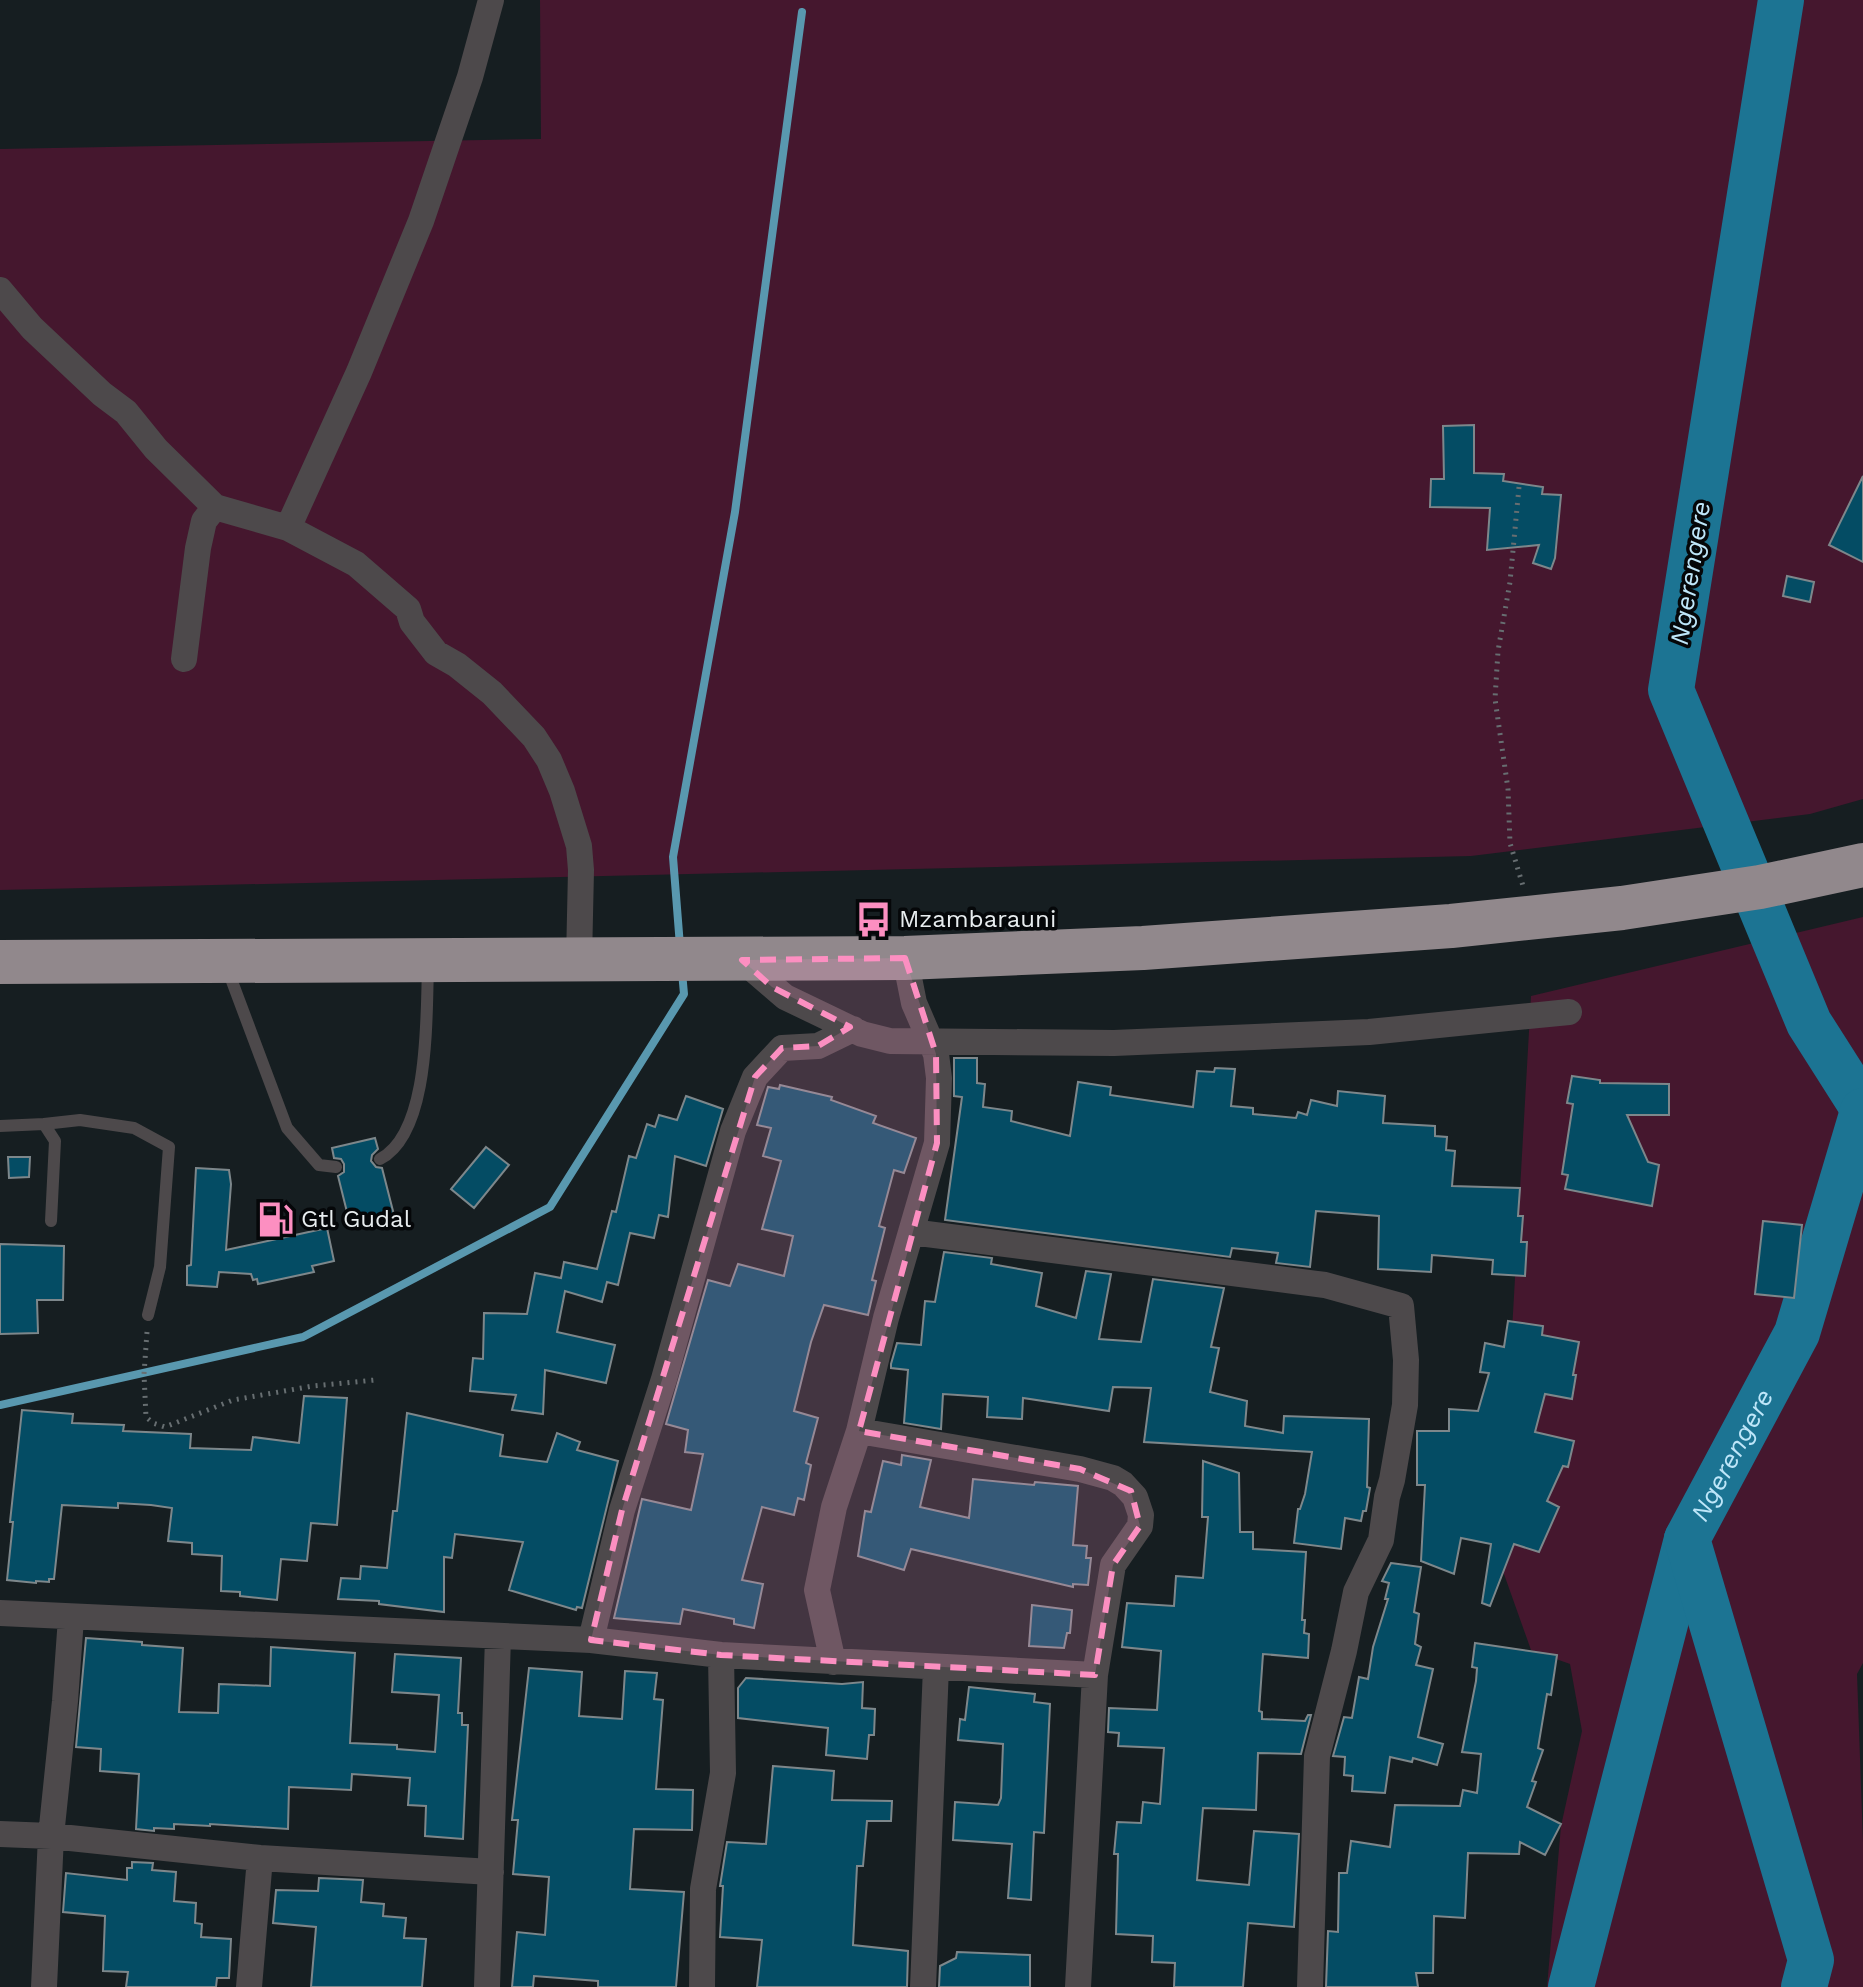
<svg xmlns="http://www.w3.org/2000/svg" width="1863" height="1987" viewBox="0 0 1863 1987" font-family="'Work Sans',sans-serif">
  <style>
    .green { fill: #45172e }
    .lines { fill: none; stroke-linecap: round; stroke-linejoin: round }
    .stream { stroke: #5998af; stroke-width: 8 }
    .river { stroke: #1c7493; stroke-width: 46 }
    .building { fill: #044c64; stroke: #7d878b; stroke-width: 2 }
    .path { stroke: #676e71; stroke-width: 5; stroke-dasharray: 2 6; stroke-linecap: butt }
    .lane { stroke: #4d494b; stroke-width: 12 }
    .street { stroke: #4d494b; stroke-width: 26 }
    .highway { stroke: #91888c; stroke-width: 44 }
    .marked { fill: #fc8fc1; fill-opacity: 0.2; stroke: #fc8fc1; stroke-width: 6; stroke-dasharray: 16 10; stroke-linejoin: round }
    .labels { text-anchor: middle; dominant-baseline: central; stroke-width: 7; stroke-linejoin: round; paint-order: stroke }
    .poi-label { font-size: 24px; fill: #e8edef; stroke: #050709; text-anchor: start }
    .water-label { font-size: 26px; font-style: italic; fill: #bee6f9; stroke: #050709 }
  </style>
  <rect width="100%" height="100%" fill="#161e21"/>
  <path class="green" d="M540,0h1323v799l-53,15 -339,42 -1471,34v-741l541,-10z
    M1863,917v746l-6,11 6,168v145h-316l14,-161 21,-95 -12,-67 -39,-14 -32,-90 32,-564z"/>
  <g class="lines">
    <path class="stream" d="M680,946l-7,-89 62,-345 67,-500
      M0,1405l303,-68 247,-130 134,-213 -2,-22"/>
    <g class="river">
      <path d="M1781,0l-110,690 138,333 54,85"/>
      <path d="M1571,1987l116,-448"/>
      <path id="s1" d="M1804,1987l7,-27 -124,-421 110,-206 66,-222"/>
    </g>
  </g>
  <path class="building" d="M1474,425v48l30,1 -1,7 40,6 -1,7 19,1 -6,63 -4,11 -18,-6 6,-18 -52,5 3,-42 -60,-1 1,-28h13l-1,-53z
    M1863,476v86l-34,-17z
    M1787,576l27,6 -4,20 -27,-6z
    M954,1058h23v25l8,1 -2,23 29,4 -1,10 59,15 8,-54 33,5 -1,8 83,12 4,-36 17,1 1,-4 20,1 -4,37 22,2v6l43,4 2,-6 9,3 4,-15 26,6 1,-15 47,5 -2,27 52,3v10l12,1 -1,13 9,1 -3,35 68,2 -2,28h5l-2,26h6l-2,34 -33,-2 1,-14 -61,-5 -1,17 -53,-3 1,-53 -63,-5 -6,56 -34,-4 2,-10 -46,-5 -2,9 -285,-37 17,-123 -8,-1z
    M1572,1076l28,4v3l69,1v31h-42l21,47 11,3 -7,41 -87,-17 3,-14 -6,-1 11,-70 -6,-1z
    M780,1085l52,12 -1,3 45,16 -3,7 43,15 -12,35 -10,-3 -15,56 6,2 -13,52 4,1 -8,34 -44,-10 -13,37 -17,69 24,7 -12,45 5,2 -7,35 -6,-2 -4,17 -32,-8 -20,73 21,4 -9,44 -20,-4v-5l-51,-10 -3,15 -66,-6 28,-119 49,11 12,-56 -18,-2 3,-22 -22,-6 42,-144 22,6 8,-22 46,12 9,-40 -31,-7 19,-68 -18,-5 8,-28 -14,-3 11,-38 11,2z
    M686,1096l37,13 -17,57 -31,-10 -7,61 -9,-2 -5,23 -24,-5 -12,52 -11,-3 -5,20 -37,-11 -8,41 58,13 -9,38 -61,-13 -2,44 -31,-4 4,-15 -46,-4 3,-33 10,1 1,-46 43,1 8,-41 26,5 3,-16 33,7 15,-58 4,1 13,-56 7,2 11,-34 8,3 4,-12 18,5z
    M375,1138l3,11 -6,6 -1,6 5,6 6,1 12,47 -44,9 -12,-48 6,-4v-8l-3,-5 -7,-1 -2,-10z
    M486,1147l23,18 -35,43 -23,-19z
    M8,1157h22l-1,20 -20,1z
    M196,1168l33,2 2,14 -5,66 101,-22 7,33 -22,5 2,6 -56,12 -1,-5 -4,1 -2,-6 -32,-2 -2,15 -30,-2v-19l4,-1z
    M1763,1221l39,4 -8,73 -39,-4z
    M0,1244l64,2 -1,54h-26l1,33 -38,1z
    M944,1252l48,6 -1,6 51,9 -6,33 40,12 10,-47 25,3 -12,65 42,3 12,-63 71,9 -13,59 8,1 -9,44 37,9 -2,25 38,7 1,-17 85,3 -2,68 3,1 -4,23h-3l-2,10 -16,-3 -4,31 -47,-6 4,-34h2l5,-15 7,-42 -168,-10 7,-54 -38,-1 -4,24 -86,-13 -1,21 -35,-2 1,-20 -45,-3 -2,35 -37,-6 4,-53 -17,-2v-4l6,-21 24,2 4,-44 10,1z
    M1508,1321l35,5 -1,9 37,7 -6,33h3l-4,24 -27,-5 -10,38 39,9 -6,26 -5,-1 -16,35 12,6 -20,45 -25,-8 -24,62 -8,-3 9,-59 -30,-6 -7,36 -33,-13 4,-76h-8v-54h32v-22l29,2 11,-38 -9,-1 5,-29 19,4z
    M304,1396l43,2 -10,127 -26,-2 -4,38 -26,-2 -4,41 -37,-4v-4l-19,-1 1,-35 -30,-2v-11l-24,-2 4,-33 -21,-3 -33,-2v5l-56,-3 -8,74h-5v3l-13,-1v2l-29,-3 6,-58h-3l12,-112 51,4 -1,9 52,2 -1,6 68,3 -1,14 61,2 2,-13 46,6z
    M407,1413l96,22 -3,21 47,6 10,-29 23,9 -3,8 41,11 -36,147 -5,-1 -1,3 -67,-20 14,-48 -68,-8 -3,24 -8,-1v55l-65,-8v-3l-41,-2 3,-21 19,1 1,-13 26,2 6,-57h4z
    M902,1455l29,5 -11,47 49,11 4,-39 61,6 1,-3 43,4 -5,59 14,1 -1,12h5l-3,27 -15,-1v3l-162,-38 -7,21 -46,-14 7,-45 6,1 12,-51 18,4z
    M1203,1461l36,12 1,59h13v17l53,3 -4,68h3l-1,13 5,1 -1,24 -45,-4 -4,57 3,1v7l43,2 3,-6h3l-10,39 -43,-1 -2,57 -53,-2 -6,72 52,5 5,-54 45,3 -5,93 -46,-4 -5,64h-69l1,-24 -23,-1 1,-26 -37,-2 2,-80h-4l3,-32 24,1 2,-21 17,2 4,-56 -46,-2 1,-13 -11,-1 1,-24 48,2 4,-59 -39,-4 5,-44 47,3 2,-30 27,2 5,-61h-6z
    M1391,1563l30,4 -7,45 5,2 -4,30 6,3 -5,18 17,4 -15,68 25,7 -6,21 -24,-7 -1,4 -22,-5 -5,36 -33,-2 1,-15 -9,-1 1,-18 -12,-1 11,-39 8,1 7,-41 9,2 5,-32 15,-48h-3l4,-16 -7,-2z
    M1032,1605l40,5 -2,23h-3l-3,15 -35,-2z
    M86,1638l56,4v3l41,3 -4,64 39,1 1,-29 51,2 1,-39 84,6 -5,90 47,2v4l38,3 4,-57 -47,-3 3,-38 66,4 -3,55h4v12h6l-5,114 -38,-3 1,-30 -18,-1 2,-27 -58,-4 -1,16 -62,-3 -1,42 -78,-5v2l-36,-2v5l-20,-1v3l-18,-2 3,-55 -39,-3 1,-22 -25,-2z
    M1475,1643l82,12 -6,40 -4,-1 -9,54 5,2 -11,31 4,1 -9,25 34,17 -16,31 -25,-13 -1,12 -51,-1 -3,65 -31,-2 -1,57h-17l2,14h-92l2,-56 10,1 1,-59h8l4,-32 39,6 5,-42 65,1 3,-16 14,3 4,-39 -19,-2 14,-71 1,-13 -5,-1z
    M529,1668l53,4 -3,44 43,3 3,-48 32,2 -3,26 9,1 -7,89 37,1 -1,40 -58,-1 -4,60 54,3 -8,95h-78v-6l-64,-5 -1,11h-21l5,-55 28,3 4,-58 -36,-3 5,-54h-6z
    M746,1678l96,6 21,-2 -1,26 13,1 -1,26h-5l-2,24 -41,-4 2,-27 -90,-10v-30z
    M969,1687l66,7 -1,8 16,2 -6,129 -10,-1 -3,68 -23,-2 4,-54 -59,-4 2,-38 43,3 3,-7 2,-54 -45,-4 2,-21 5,1z
    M773,1766l61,5 -2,29 60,1 -1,20h-24l-4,45h-6l-4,79 55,6 -1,36h-150l5,-47 -42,-3 3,-51h-3l7,-44 39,2z
    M132,1862l21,1 -1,7 24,2 -2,29 22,2 -1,20 7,1 -1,13 30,2 -2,39h-12l-1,9h-90l2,-15 -25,-1 2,-55 -42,-4 3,-39 61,7v-12h5z
    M319,1878l44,2 -2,22 23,2 -1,12 23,2 -2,20 22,1 -4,48h-111l5,-60 -43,-4 3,-33 42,1z
    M957,1952l73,3v32h-91l1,-21 16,-8z"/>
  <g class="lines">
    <path class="path" d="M1519,487l-9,95 -12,69 -3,48 13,90 2,54 13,43
      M147,1332l-3,42 2,43 7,6 12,4 68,-27 80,-14 62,-6"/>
    <path class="lane" d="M227,968l60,160 32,37 17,2
      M44,1124l36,-4 54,8 35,19 -9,120 -12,48
      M0,1126l44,-2 11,17 -4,80
      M380,1159c50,-26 46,-141 48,-191"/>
    <path class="street" d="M0,290l32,38 70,66 24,18 30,37 59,58 73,21 68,36 52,45 4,13 24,31 21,12 35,28 42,44 15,23 13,31 17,55 2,24 -2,90
      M288,528l71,-156 62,-151 49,-144 21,-77
      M184,659l14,-111 6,-27 11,-14
      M742,960l43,37 77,37 28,7 224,2 255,-11 200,-20
      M911,1232l414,53 76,21 5,54 -1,45 -13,75 -5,17 -6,43 -25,52 -12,59 -27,105 -7,231
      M859,1431l221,38 33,9 10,6 12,13 6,18 -1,11 -27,39 -18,110 -17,312
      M0,1613l591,27 130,15 374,20
      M591,1640l31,-130 42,-131 69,-248 22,-54 27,-29 36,-2 35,-17
      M833,1662l-16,-72 17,-83 25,-76 27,-113 51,-175 2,-65 -3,-24 -22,-51 -9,-45
      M0,1834l51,2 209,22 231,14
      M44,1987l7,-151 14,-135 6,-83
      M249,1987l11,-129
      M487,1987l11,-350
      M702,1987l1,-98 20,-116 -2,-118
      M923,1987l13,-320"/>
    <path class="highway" d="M0,962l905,-4 238,-10 308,-22 171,-18 138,-21 103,-22"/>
  </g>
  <path class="marked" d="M905,958l31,96 1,89 -78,288 221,38 51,22 9,35 -27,39 -18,110 -374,-20 -130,-15 31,-130 133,-433 27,-29 36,-2 32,-19 -78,-40 -30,-27z"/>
  <defs>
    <symbol id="bus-bare" viewBox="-9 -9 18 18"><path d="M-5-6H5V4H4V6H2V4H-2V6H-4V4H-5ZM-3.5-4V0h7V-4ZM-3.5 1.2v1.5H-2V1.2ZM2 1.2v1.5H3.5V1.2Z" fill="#fc8fc1" stroke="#050709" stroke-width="2.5" paint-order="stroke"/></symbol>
    <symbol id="fuel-bare" viewBox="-9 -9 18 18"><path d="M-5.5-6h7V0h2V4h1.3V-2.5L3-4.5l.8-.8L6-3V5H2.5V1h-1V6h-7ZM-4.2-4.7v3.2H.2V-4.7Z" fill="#fc8fc1" stroke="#050709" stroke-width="2.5" paint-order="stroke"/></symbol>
  </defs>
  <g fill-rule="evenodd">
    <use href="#bus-bare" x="848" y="894" width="51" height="51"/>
    <use href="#fuel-bare" x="250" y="1194" width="51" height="51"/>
  </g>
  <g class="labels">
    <g class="poi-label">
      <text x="899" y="919">Mzambarauni</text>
      <text x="301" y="1219">Gtl Gudal</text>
    </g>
    <g class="water-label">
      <text transform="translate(1690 573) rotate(-81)">Ngerengere</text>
      <text stroke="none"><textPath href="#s1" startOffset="562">Ngerengere</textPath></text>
    </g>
  </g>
</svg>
